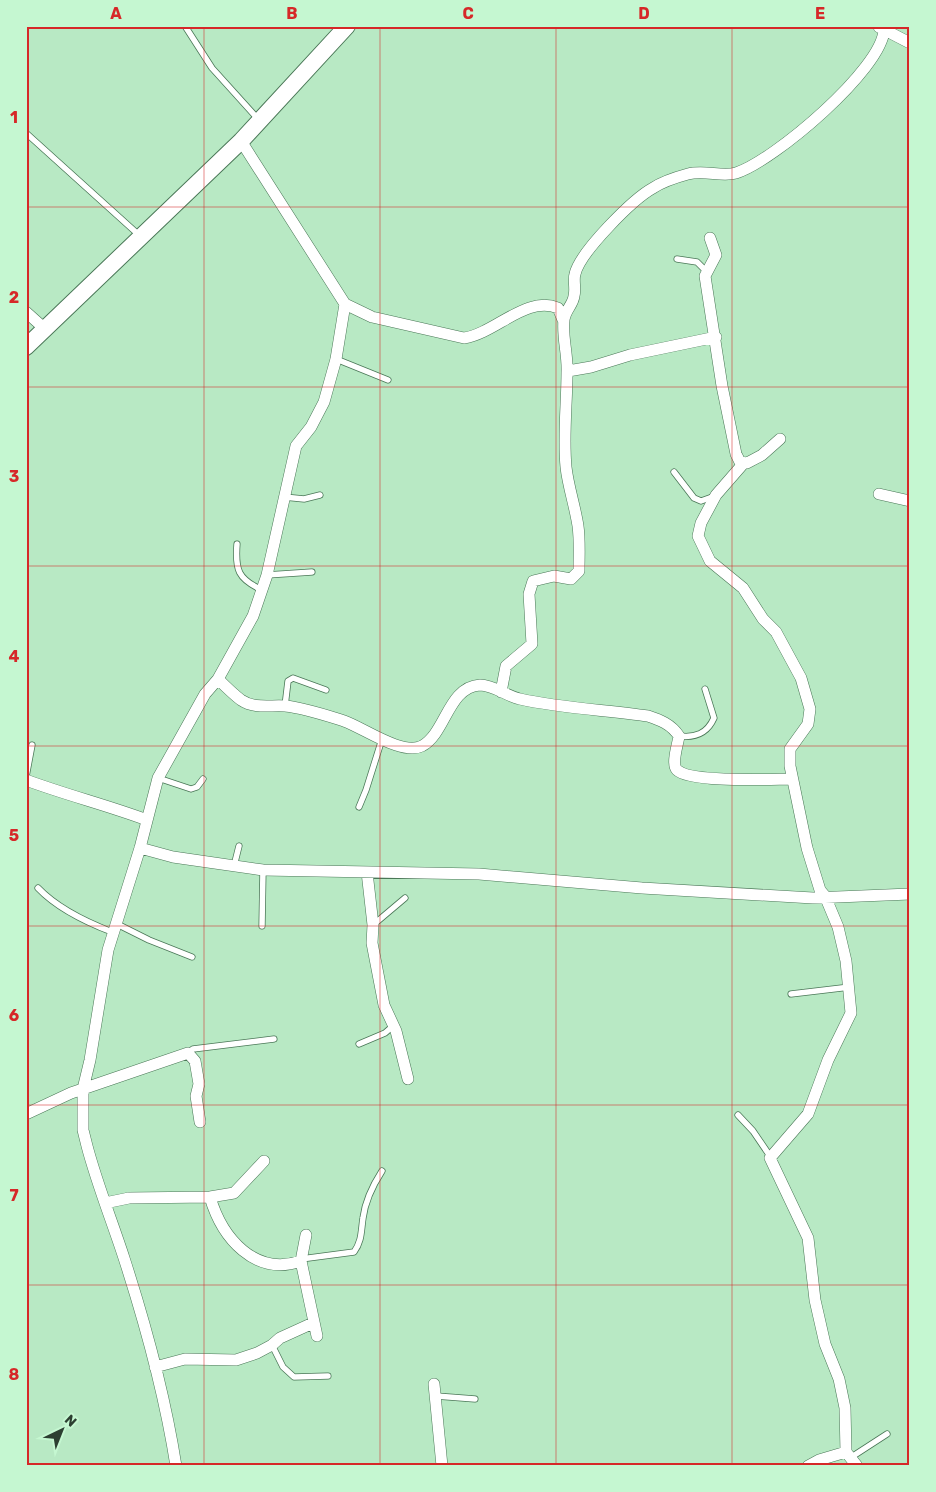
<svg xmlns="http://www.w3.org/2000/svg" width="936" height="1492" viewBox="0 0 936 1492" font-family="Rubik,sans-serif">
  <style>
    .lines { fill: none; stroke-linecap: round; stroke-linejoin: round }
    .lane-casing { stroke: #4a7757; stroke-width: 7 }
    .street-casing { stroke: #4a7757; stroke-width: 12 }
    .secondary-casing { stroke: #4a7757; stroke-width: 18 }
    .lane { stroke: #fff; stroke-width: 5.5 }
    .street { stroke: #fff; stroke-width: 11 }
    .secondary { stroke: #fff; stroke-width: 16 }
    .grid { fill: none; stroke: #d62828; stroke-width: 1; stroke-opacity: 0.55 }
    .neatline { fill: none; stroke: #d62828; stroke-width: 2 }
    .grid-label { font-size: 16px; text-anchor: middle; font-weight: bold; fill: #d62828 }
  </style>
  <rect width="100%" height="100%" fill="#b8e9c4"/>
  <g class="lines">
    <defs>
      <path id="lane" d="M185,26l27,42 46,51
        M26,133l113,102
        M677,259l20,3 9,9
        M336,359l52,21
        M674,472l20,26 7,3 14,-5
        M284,497l20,2 16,-4
        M237,544c-2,26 1,35 25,46
        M267,575l45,-3
        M285,706l3,-25 5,-3 33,12
        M679,736c16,2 28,-2 35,-18l-9,-29
        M26,777l6,-32
        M158,778l33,11 6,-2 6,-8
        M359,807l7,-17 16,-51
        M234,866l5,-20
        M38,888c20,21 48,34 74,44
        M115,923l34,17 43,17
        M373,925l32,-27
        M262,926l1,-56
        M791,994l59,-7
        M359,1044l26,-11 8,-7
        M188,1053l5,-4 81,-10
        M738,1115l15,16 17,25
        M301,1259l53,-7c8,-11 7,-21 9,-34 2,-16 10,-33 19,-47
        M272,1345l11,22 11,10 34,-1
        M436,1396l39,3
        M850,1458l37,-24"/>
      <path id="street" d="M879,27l31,16
        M710,238l6,17 -11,21 17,110 14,68 4,8 7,1 15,-8 18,-16
        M345,304l27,13 92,21c32,-5 62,-43 94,-30l5,12
        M26,312l19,17
        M568,371l23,-4 39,-12 86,-18
        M743,464l-27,31 -15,28 -3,13 12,25 33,27 20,31 13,13 25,46 9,31 -2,15 -18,25v17l17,82 13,42 5,6 13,31 8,34 5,52 -23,47 -20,54 -38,44 38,80 7,62 10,44 14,35 6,29 1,44 11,14
        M879,494l31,7
        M218,679c7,7 15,15 23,21 13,9 29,5 44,6 20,2 40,9 59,15 20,7 58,35 78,25 24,-13 26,-59 58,-61 14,0 26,11 40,14 40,9 86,11 128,17 12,4 23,8 31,20 -1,8 -8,28 -2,34 13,13 95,9 115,9
        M501,692l5,-26 26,-22 -3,-50 4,-13 21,-5 17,3 8,-8c0,-15 1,-31 -1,-45 -3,-20 -10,-40 -12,-59 -3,-32 1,-63 1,-95 1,-17 -5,-35 -3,-52 1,-10 9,-15 10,-24 2,-7 -1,-16 1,-22 5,-22 58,-75 78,-86 9,-6 24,-11 35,-14 16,-4 35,3 48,-1 38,-12 146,-104 148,-143
        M26,780c40,15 81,25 121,40
        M140,848l33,9 90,13 216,4 163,14 171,10 97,-4
        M367,872l6,53 -1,18 12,62 12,26 12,48
        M26,1114l45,-21 117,-40 7,8 4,23 -3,12 4,26
        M210,1197c12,41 45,80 91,64
        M105,1203l24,-5 81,-1 24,-4 30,-32
        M306,1235l-5,26 16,75
        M155,1367l30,-8 51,1 21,-7 15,-8 8,-7 33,-15
        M434,1384l8,82
        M176,1466c-11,-70 -30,-140 -52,-208 -12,-37 -27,-74 -37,-112l-4,-16v-41l7,-29 18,-110 32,-102 18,-70 47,-84 13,-15 35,-63 14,-41 29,-129 15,-19 13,-25 12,-43 9,-55 -104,-163
        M808,1466l11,-6 27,-8"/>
      <path id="secondary" d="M26,347l215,-206 106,-115"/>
    </defs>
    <use href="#lane" class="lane-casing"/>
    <use href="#street" class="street-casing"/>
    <use href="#secondary" class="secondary-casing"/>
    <use href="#lane" class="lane"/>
    <use href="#street" class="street"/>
    <use href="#secondary" class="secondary"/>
  </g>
  <path class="grid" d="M204,26v1440M380,26v1440M556,26v1440M732,26v1440M26,207h884M26,387h884M26,566h884M26,746h884M26,926h884M26,1105h884M26,1285h884"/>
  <rect width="936" height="1492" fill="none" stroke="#c5f7d1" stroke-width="55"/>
  <g transform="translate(62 1430) rotate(43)" stroke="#c5f7d1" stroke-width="4" paint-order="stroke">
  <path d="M0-4L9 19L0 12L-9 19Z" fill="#2c3f31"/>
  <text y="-8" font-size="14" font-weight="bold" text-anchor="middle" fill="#2c3f31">N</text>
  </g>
  <rect x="28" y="28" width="880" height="1436" class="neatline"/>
  <g class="grid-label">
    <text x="116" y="19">A</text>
    <text x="292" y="19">B</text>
    <text x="468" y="19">C</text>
    <text x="644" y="19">D</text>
    <text x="820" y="19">E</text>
    <text x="14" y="123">1</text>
    <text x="14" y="303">2</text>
    <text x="14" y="482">3</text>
    <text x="14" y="662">4</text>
    <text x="14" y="841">5</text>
    <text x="14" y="1021">6</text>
    <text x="14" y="1201">7</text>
    <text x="14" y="1380">8</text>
  </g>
</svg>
